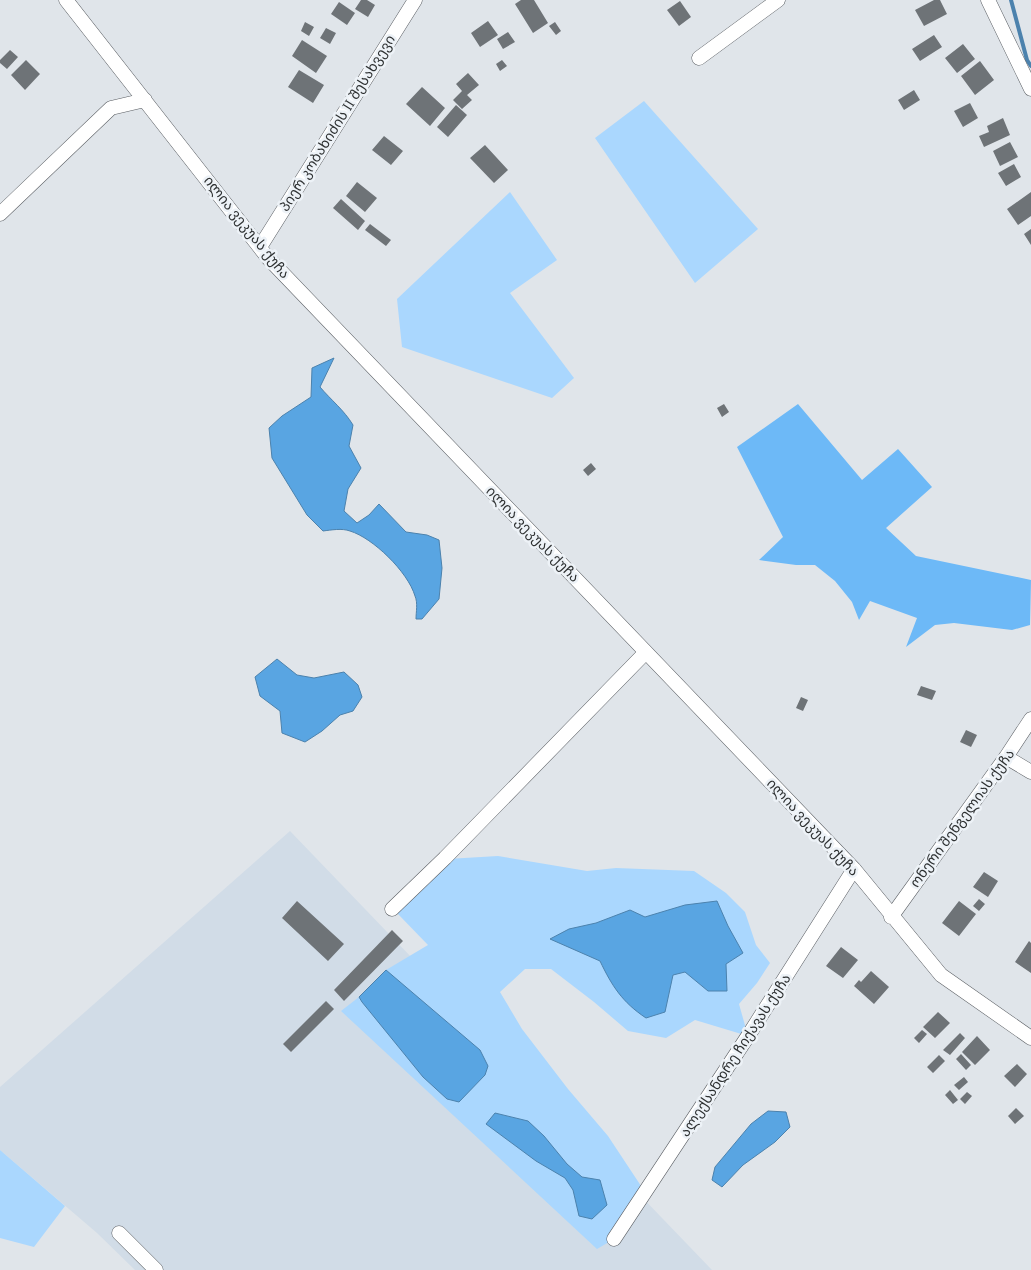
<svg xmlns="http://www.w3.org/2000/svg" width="1031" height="1270" viewBox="0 0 1031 1270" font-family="'IBM Plex Serif','Noto Sans Georgian',serif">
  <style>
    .built { fill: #d1dce7 }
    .green { fill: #aad7fe }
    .forest { fill: #6db9f7 }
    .water { fill: #59a5e2; stroke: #4c82ad }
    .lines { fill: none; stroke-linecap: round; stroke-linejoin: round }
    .stream { stroke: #4c82ad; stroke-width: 4 }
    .building { fill: #6e7377 }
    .street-casing { stroke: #5b5f64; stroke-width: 15 }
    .street { stroke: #fff; stroke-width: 14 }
    .labels { text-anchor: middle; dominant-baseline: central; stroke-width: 5; stroke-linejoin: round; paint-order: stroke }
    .street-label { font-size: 14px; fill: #2e3132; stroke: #edf2f7 }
  </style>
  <rect width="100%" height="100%" fill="#e0e5ea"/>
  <path class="built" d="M290,831l422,439h-577l-38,-37 -97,-83v-63z"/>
  <path class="green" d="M644,101l114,128 -63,54 -100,-145z
    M510,192l47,68 -47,33 64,85 -22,20 -150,-51 -5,-48z
    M498,856l89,15 29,-3 78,3 32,22 19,19 11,33 14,18 -13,20 -18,21 9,32 -53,-16 -29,18 -38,-7 -34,-29 -43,-33h-26l-25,23 22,37 46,60 40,47 37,56 -31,47 -17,10 -256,-238 18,-14 27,-27 42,-25 -31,-32 50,-54z
    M0,1150l65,56 -31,41 -34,-9z"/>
  <path class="forest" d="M798,404l64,76 36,-31 34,38 -46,41 30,28 115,24 -1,45 -18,5 -58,-7 -19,2 -29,22 11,-29 -47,-17 -11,19 -7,-18 -17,-21 -20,-16h-19l-37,-5 24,-23 -46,-90z"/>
  <path class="water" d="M334,358l-14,29c11,13 24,23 33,38l-4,21 12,22 -13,21 -4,22 13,12 12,-8 10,-11 27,28 21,3 12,5 3,28 -3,31 -17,20h-6c0,-7 2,-16 -1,-23 -7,-24 -42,-58 -65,-65 -8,-3 -19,-1 -27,0l-16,-16 -35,-57 -3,-30 13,-12 29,-19 1,-29z
    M277,659l20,16 17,3 30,-6 14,13 4,12 -9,14 -13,4 -18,16 -17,11 -23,-9 -2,-22 -20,-15 -5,-19z
    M717,901l11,25 15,27 -17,11 1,27h-19l-23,-19 -12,3 -8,37 -19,6c-24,-16 -34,-32 -46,-57l-50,-22 19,-10 27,-6 34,-13 15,7 40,-12z
    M386,970l94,80 8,16 -3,9 -26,27 -12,-3 -24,-22 -61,-75 -3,-5z
    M768,1111l18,1 4,15 -15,15 -32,23 -21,22 -10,-7 3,-13 36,-43z
    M495,1113l33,8 16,15 23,28 15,13 18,3 7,25 -15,14 -13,-3 -6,-26 -8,-12 -29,-17 -50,-37z"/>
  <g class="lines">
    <path class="stream" d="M1011,0l16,60 4,6"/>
  </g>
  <path class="building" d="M361,0h6l8,5 -7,12 -13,-8z
    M521,0h13l14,23 -15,10 -18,-29z
    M934,0h6l7,14 -23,12 -9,-16z
    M680,1l11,16 -12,9 -12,-16z
    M339,2l16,11 -8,12 -16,-11z
    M488,21l10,14 -18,12 -9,-14z
    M305,22l9,5 -5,9 -8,-5z
    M555,22l6,9 -5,4 -7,-9z
    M326,28l10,5 -6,11 -10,-6z
    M508,32l7,10 -12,7 -6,-10z
    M934,35l8,12 -22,14 -8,-12z
    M302,40l25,16 -11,17 -24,-17z
    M963,44l12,15 -18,14 -12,-15z
    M10,50l8,7 -11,12 -7,-6v-3z
    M26,60l14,14 -15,16 -14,-15z
    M502,60l5,6 -7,5 -4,-7z
    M980,61l14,19 -19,15 -14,-19z
    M299,70l25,15 -11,18 -25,-16z
    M468,73l11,12 -12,10 5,5 -10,9 -9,-9 9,-9 -6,-7z
    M422,87l23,21 -15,18 -24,-22z
    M914,90l6,10 -16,10 -6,-10z
    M970,103l8,15 -15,9 -9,-16z
    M456,105l11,10 -19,22 -11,-10z
    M1003,118l7,17 -26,12 -5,-11 10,-4 -2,-6z
    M384,136l19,15 -12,14 -19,-15z
    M1010,142l8,15 -18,9 -7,-15z
    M485,145l23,25 -14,13 -24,-25z
    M1014,164l7,13 -15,9 -8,-13z
    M357,182l20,16 -12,14 -19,-16z
    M1031,192v24l-13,9 -11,-16z
    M341,199l24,22 -7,9 -25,-22z
    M370,224l21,16 -5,6 -21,-16z
    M1031,229v16l-7,-11z
    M724,404l5,8 -7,5 -5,-9z
    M591,463l5,6 -8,7 -5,-6z
    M921,686l15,5 -4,9 -15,-5z
    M801,697l7,3 -5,11 -7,-3z
    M966,730l11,5 -6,12 -11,-5z
    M984,872l14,9 -10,16 -15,-10z
    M979,899l6,5 -6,7 -6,-5z
    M297,901l47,43 -16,17 -46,-43z
    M959,901l17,13 -17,22 -17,-13z
    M392,930l11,11 -59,60 -10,-11z
    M1029,941l2,2v30l-16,-11z
    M841,947l17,13 -15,18 -17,-12z
    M871,971l18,16 -15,17 -20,-18 5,-6 2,2z
    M326,1001l8,8 -43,43 -8,-8z
    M938,1012l12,11 -15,15 -12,-11z
    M922,1030l5,4 -8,9 -5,-5z
    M960,1033l5,5 -15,17 -7,-5z
    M977,1036l13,14 -15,15 -13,-13z
    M961,1054l10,11 -5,5 -10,-11z
    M939,1055l6,6 -12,12 -6,-6z
    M1017,1064l10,10 -12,13 -11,-11z
    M964,1077l4,5 -9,8 -5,-5z
    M950,1090l8,10 -5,4 -8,-9z
    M967,1092l5,4 -7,8 -5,-5z
    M1016,1108l8,8 -9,8 -7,-8z"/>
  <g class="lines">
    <defs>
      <path id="street" d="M66,0l202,258 586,611 87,106 90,63
        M988,0l43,89
        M699,58l79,-58
        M0,214l111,-106 34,-8
        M260,247l155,-247
        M1006,757l25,15
        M392,909l53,-51 201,-206
        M891,917l115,-160 25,-38
        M119,1233l37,37
        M614,1239l134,-203 106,-167"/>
    </defs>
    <use href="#street" class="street-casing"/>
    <use href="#street" class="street"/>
  </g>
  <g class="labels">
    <g class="street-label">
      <text transform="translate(337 123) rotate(-58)">პიერ კობახიძის II შესახვევი</text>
      <text transform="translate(247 227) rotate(51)">ილია ვეკუას ქუჩა</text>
      <text transform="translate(533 534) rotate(46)">ილია ვეკუას ქუჩა</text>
      <text transform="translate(962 818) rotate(-54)">ონერი შენგელიას ქუჩა</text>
      <text transform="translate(813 827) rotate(47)">ილია ვეკუას ქუჩა</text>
      <text transform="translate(735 1055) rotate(-57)">ალექსანდრე ჩიქავას ქუჩა</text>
    </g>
  </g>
</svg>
